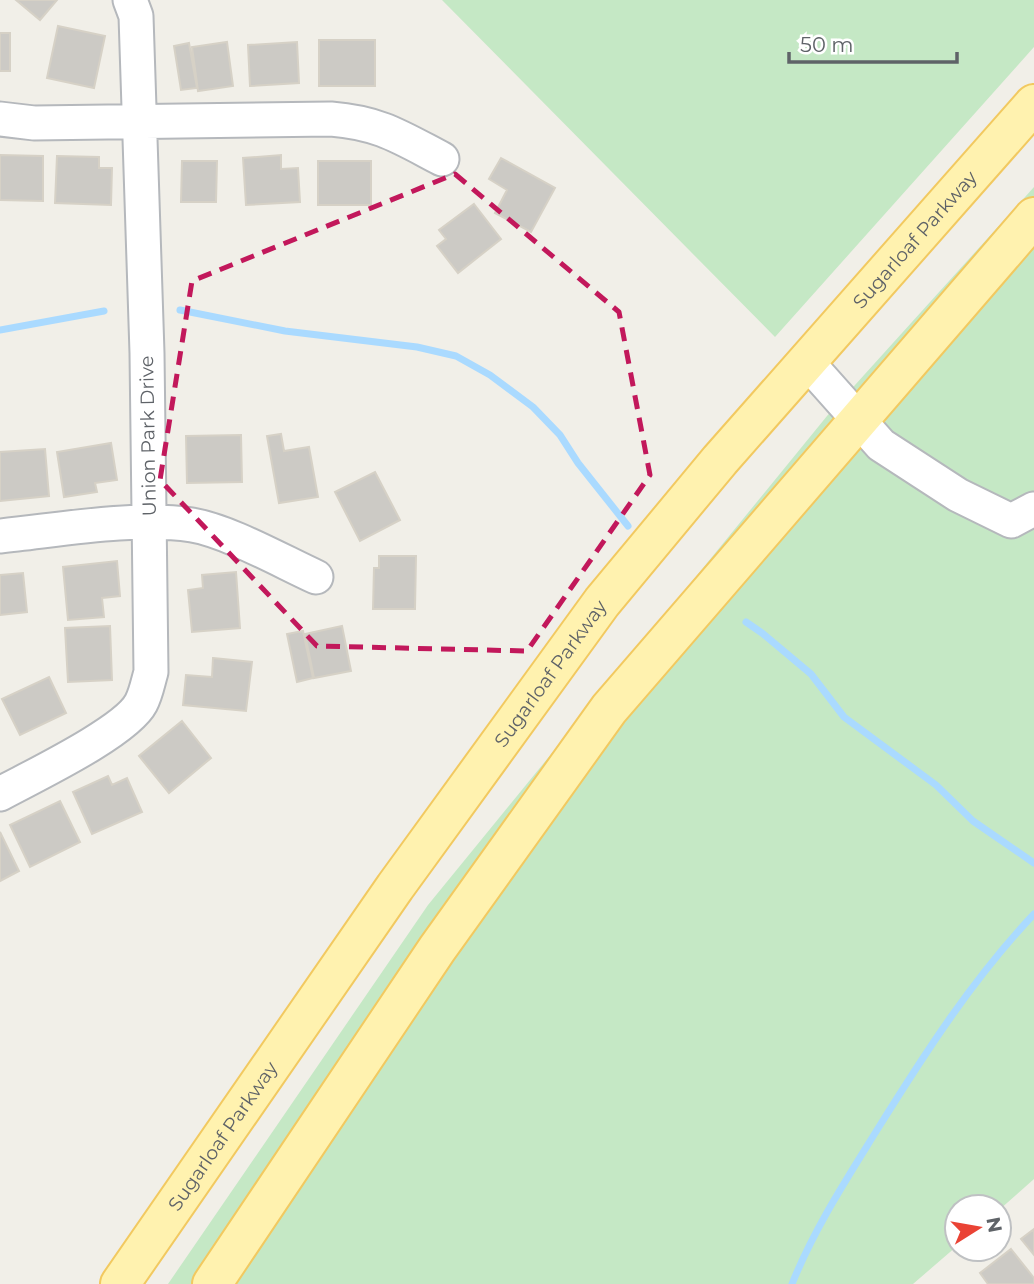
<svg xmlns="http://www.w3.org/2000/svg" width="1034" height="1284" viewBox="0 0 1034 1284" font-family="Montserrat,sans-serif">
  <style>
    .green { fill: #c5e8c5 }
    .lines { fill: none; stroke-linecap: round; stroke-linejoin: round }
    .stream { stroke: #aadaff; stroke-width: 7 }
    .building { fill: #cccac5; stroke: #d6d1c6; stroke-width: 2 }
    .minor-casing { stroke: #b5b8bc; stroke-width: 37 }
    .major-casing { stroke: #f2c960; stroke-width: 42 }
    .minor { stroke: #fff; stroke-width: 33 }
    .major { stroke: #fff2af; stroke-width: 38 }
    .marked { fill: none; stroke: #c2185b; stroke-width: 5; stroke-dasharray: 14 9; stroke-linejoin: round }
    .labels { text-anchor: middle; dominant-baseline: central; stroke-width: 5; stroke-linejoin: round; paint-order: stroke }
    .street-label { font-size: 19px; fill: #5f6368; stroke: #fff }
  </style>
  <rect width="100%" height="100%" fill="#f1efe8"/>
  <path class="green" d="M442,0h592v47l-259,290z
    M1034,187v992l-35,31v-3h-42v39l-44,38h-745l260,-379 399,-489z"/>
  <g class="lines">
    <path class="stream" d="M180,310l105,21 132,16 39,9 34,19 43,32 27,28 18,28 50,63
      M0,330l104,-19
      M746,622l16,11 49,41 33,43 92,68 37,36 61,42
      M792,1284c22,-55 54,-104 85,-154 48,-77 95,-150 157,-216"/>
  </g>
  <path class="building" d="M16,0h41l-17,20z
    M58,26l47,10 -11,52 -47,-10z
    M0,33h10v38h-10z
    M319,40h56v46h-56z
    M227,42l6,44 -35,5 -6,-44z
    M297,42l2,41 -49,3 -2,-41z
    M189,43l8,45 -16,2 -7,-44z
    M0,155l43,1v45l-43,-1z
    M281,155v14l17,-1 2,34 -54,3 -3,-47z
    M57,156l42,1v11h13l-1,37 -56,-2z
    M501,158l54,30 -24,44 -36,-19 12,-23 -18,-11z
    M182,161h35l-1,41h-35z
    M318,161h53v44h-53z
    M474,204l27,35 -43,34 -21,-27 9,-7 -7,-9z
    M281,434l3,17 25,-4 9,50 -39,6 -12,-67z
    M241,435l1,47 -55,1 -1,-47z
    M111,443l6,37 -22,3 2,9 -33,5 -7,-45z
    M45,449l4,47 -49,5v-49z
    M375,472l25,48 -40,21 -25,-49z
    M379,556h37l-1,53h-42l1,-41h5z
    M117,561l3,35 -18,2 2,19 -36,3 -5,-53z
    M236,572l4,56 -48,4 -4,-42 15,-2 -1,-13z
    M23,573l4,39 -27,3v-40z
    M110,626l2,54 -44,2 -3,-54z
    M342,626l9,45 -37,7 -9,-44z
    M303,631l10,47 -16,4 -10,-48z
    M213,658l39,4 -6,49 -63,-6 3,-30 26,2z
    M49,677l17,36 -46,22 -18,-36z
    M182,721l29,37 -42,35 -30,-37z
    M108,776l4,9 15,-7 15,34 -50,22 -19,-42z
    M60,801l20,41 -50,25 -20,-42z
    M0,832l19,39 -19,10z
    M1034,1229v26l-13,-16z
    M1011,1249l23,29v6h-46l-8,-11z"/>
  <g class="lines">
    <defs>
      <path id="minor" d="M0,119l34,4 297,-4c49,4 69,18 111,40
        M807,362l74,83 77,50 53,26 23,-12
        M0,536c59,-6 135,-20 192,-11 36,6 89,36 124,52
        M0,794c31,-17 126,-62 141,-91 5,-9 7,-21 10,-31l-4,-319 -11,-337 -6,-16"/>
      <g id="major">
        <path id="s1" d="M120,1284l275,-397 207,-285 118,-142 314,-356"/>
        <path d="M212,1284l225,-335 172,-240 425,-492"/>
      </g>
    </defs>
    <use href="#minor" class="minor-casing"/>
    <use href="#major" class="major-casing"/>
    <use href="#minor" class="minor"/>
    <use href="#major" class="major"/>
  </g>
  <path class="marked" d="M455,174l164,138 31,163 -123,176 -210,-5 -157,-166 32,-199z"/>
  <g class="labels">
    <g class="street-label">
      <text stroke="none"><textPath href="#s1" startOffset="1314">Sugarloaf Parkway</textPath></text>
      <text transform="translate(148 436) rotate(-91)">Union Park Drive</text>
      <text stroke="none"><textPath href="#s1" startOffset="747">Sugarloaf Parkway</textPath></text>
      <text stroke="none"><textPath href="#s1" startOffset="180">Sugarloaf Parkway</textPath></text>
    </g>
  </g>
  <g transform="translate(978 1228) rotate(79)"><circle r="33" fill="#ffffff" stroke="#bfc1c3" stroke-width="2"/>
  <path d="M0-5L12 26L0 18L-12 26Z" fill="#ea4335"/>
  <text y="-10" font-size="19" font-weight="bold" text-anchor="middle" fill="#5f6368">N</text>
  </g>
  <path d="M789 52v10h168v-10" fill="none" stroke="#5f6368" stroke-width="3.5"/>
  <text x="800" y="52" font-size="21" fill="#5f6368" stroke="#ffffff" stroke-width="5" paint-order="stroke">50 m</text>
</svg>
